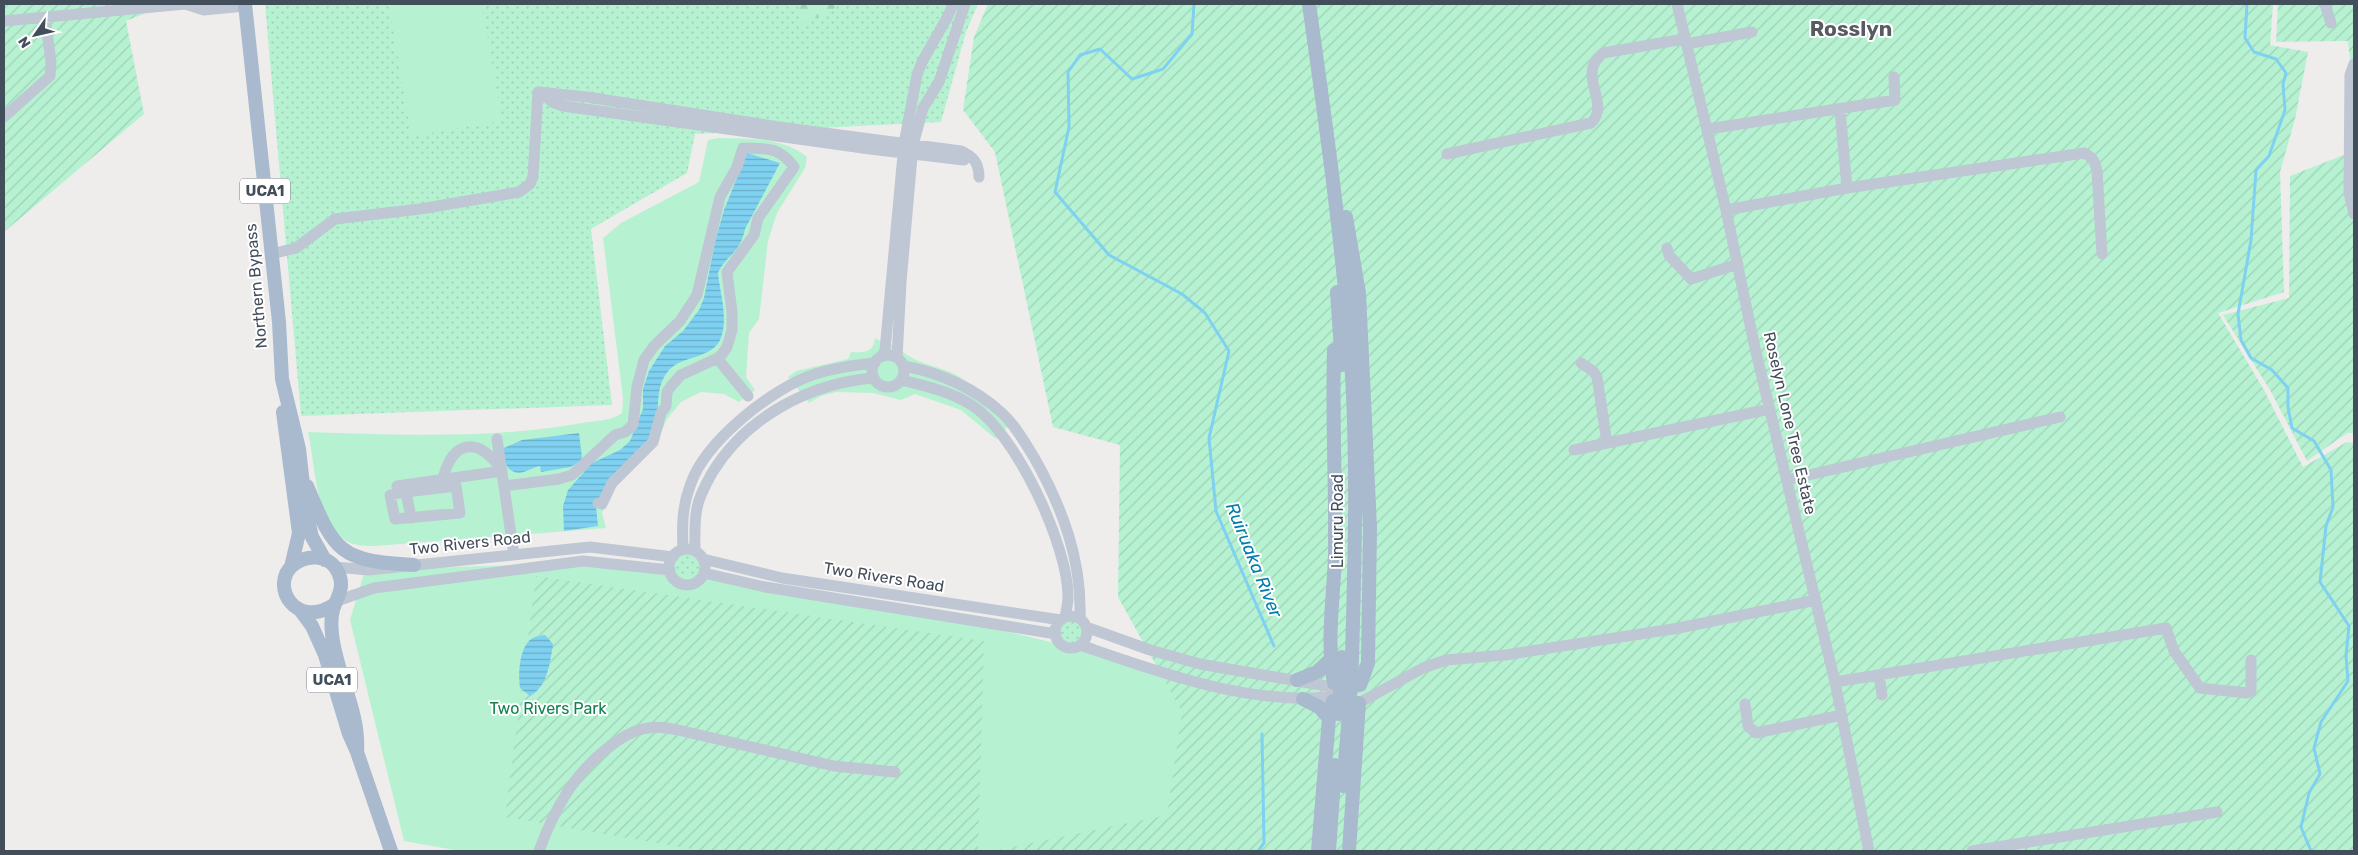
<svg xmlns="http://www.w3.org/2000/svg" width="2358" height="855" viewBox="0 0 2358 855" font-family="Rubik,sans-serif">
  <style>
    .grass { fill: url(#grass-dots) }
    .forest { fill: url(#forest-firs) }
    .park { fill: #b6f2d1 }
    .garden { fill: url(#garden-furrows) }
    .water { fill: url(#water-rules) }
    .lines { fill: none; stroke-linecap: round; stroke-linejoin: round }
    .stream { stroke: #7fd1f2; stroke-width: 3 }
    .minor { stroke: #bec7d3; stroke-width: 11 }
    .major { stroke: #a9b9ce; stroke-width: 14 }
    .major-bridge { stroke: #a9b9ce; stroke-width: 14 }
    .labels { text-anchor: middle; dominant-baseline: central; stroke-width: 4; stroke-linejoin: round; paint-order: stroke }
    .shield { fill: #fff; stroke: #7b838c; stroke-width: 1 }
    .shield-label { font-size: 15px; font-weight: bold; fill: #434e5b }
    .street-label { font-size: 16px; fill: #434e5b; stroke: #fff }
    .park-label { font-size: 16px; fill: #108151; stroke: #fff }
    .water-label { font-size: 18px; font-style: italic; fill: #027eaf; stroke: #fff }
    .district-label { font-size: 21px; font-weight: bold; fill: #585c62; stroke: #fff }
  </style>
  <defs>
    <pattern id="grass-dots" width="8" height="8" patternUnits="userSpaceOnUse" patternTransform="scale(1.25)"><rect width="8" height="8" fill="#b6f2d1"/><path d="M2 2h.1M6 6h.1" fill="none" stroke="#9ed1b6" stroke-width="1.8" stroke-linecap="round"/></pattern>
    <pattern id="forest-firs" width="22" height="20" patternUnits="userSpaceOnUse" patternTransform="scale(1.25)"><rect width="22" height="20" fill="#b6f2d1"/><path d="M5 1l3.5 6h-7zM16 11l3.5 6h-7z" fill="#9ed1b6"/></pattern>
    <pattern id="garden-furrows" width="10" height="10" patternUnits="userSpaceOnUse" patternTransform="scale(1.25)"><rect width="10" height="10" fill="#b6f2d1"/><path d="M-1 1l2-2M0 10L10 0M9 11l2-2" fill="none" stroke="#9ed1b6"/></pattern>
    <pattern id="water-rules" width="6" height="5" patternUnits="userSpaceOnUse" patternTransform="scale(1.25)"><rect width="6" height="5" fill="#7fd1f2"/><path d="M0 2.5h6" fill="none" stroke="#6aacc7"/></pattern>
  </defs>
  <rect width="100%" height="100%" fill="#efecec"/>
  <path class="grass" d="M265,4h713l-12,28 -25,90 -246,12 -8,39 -96,56 21,176 -311,11z
    M673 565a14 14 0 1 1 28 0a14 14 0 1 1-28 0Z
    M1057 632a14 14 0 1 1 28 0a14 14 0 1 1-28 0Z"/>
  <path class="forest" d="M798,4h40l-6,7 -31,13z"/>
  <path class="park" d="M389,4h93l20,117 -91,15z
    M719,138c29,1 65,-1 88,19l-2,11 -28,45 -9,28 -9,78 -10,14 -3,44 9,13 -16,12 -15,-8 -23,-2 -20,10 -14,17 -12,28 -40,36 -13,30 4,15 -231,18c-8,0 -20,0 -27,-4 -34,-19 -32,-76 -40,-110 86,3 189,7 274,-9 16,-3 26,-1 40,-10l1,-15 -20,-160 18,-15 78,-41 9,-42z
    M875,338l12,7 9,-1c15,21 42,20 62,32 21,13 39,27 57,43l-19,20 -35,-29 -46,-16 -14,6 -28,-7 -37,-1 -15,4 -12,7 -21,-26 8,-6 52,-12 3,-7c11,1 23,1 24,-14z
    M553,564c60,6 121,7 181,16 167,25 333,63 495,108l83,163h-852l-56,-10 -54,-221 15,-50z"/>
  <path class="garden" d="M4,4h147v7l-25,10 18,93 -140,118z
    M988,4h1285l-3,41 38,7 -13,67 -15,53 4,120 -66,21 46,77 39,77 44,-25 7,1v408h-1361l174,-36 15,-103 -64,-115 2,-152 -67,-18 -58,-275 -32,-42 11,-73z
    M2278,4h76v95l-6,-58 -72,1z
    M2354,151v282h-7l-40,28 -37,-71 -47,-75 66,-17 1,-122z
    M536,576l448,65 -6,210h-275l-198,-34z"/>
  <path class="water" d="M747,153l33,10 -35,66c-5,25 -19,26 -27,44 2,21 11,47 2,67 -9,18 -35,16 -49,28 -21,21 -7,47 -19,69 -13,21 -39,48 -56,69l2,20 -34,5 -1,-25 5,-16 24,-27 28,-13 10,-9 13,-32v-20l6,-18 16,-25 18,-15 16,-21 5,-12 11,-56 9,-32z
    M579,433l3,25 -2,4 -10,5 -29,5 -1,-6c-6,1 -10,4 -16,6 -16,4 -22,-11 -20,-24l18,-8z
    M545,635l8,9c-3,18 -5,42 -23,52l-10,-8c-2,-13 -1,-43 13,-50 3,-2 8,-2 12,-3z"/>
  <g class="lines">
    <path class="stream" d="M1194,4l-2,30 -29,35 -31,10 -32,-30 -20,6 -12,17 1,55 -14,65 54,63 73,39 23,19 24,38 -20,87 7,73 58,135
      M2247,4l-2,34 9,14 22,7 10,14 -3,11 2,26 -16,46 -13,14 -5,70 -13,74 3,26 10,18 21,12 16,18v19l4,21 22,13 17,29 2,37 -7,19 -6,56 29,44 -3,30 2,25 -27,41 -7,26 6,26 -11,19 -8,34 10,24
      M1258,851l6,-8 -2,-109"/>
    <path class="minor" d="M185,4l19,6 41,-4
      M1677,4l49,206 29,138 80,334 34,169
      M2325,4l6,19
      M4,21l181,-17
      M1686,44l66,-12
      M2354,64l-4,11 -1,118 5,21
      M541,92l11,10 11,4 307,43 94,11
      M1840,110l7,78
      M4,117l46,-41 1,-14 -6,-45
      M1708,129l187,-29 -1,-23
      M1447,154l144,-31c21,-20 -16,-48 12,-70l81,-14
      M1726,210l121,-22 237,-35c9,4 11,9 13,18l5,83
      M1667,248l2,7 22,24 47,-15
      M271,254l25,-6 39,-29 85,-10 99,-17 11,-8 3,-7 5,-85 49,5 192,30 182,24c12,5 18,12 18,26
      M872 371a16 16 0 1 1 32 0a16 16 0 1 1-32 0Z
      M882,356l3,-6 19,-206 13,-69 5,-13 26,-46 5,-12
      M717,358l31,38
      M897,358l4,-76 12,-137 10,-37 16,-26 26,-78
      M1581,363l12,8 4,6 10,66
      M904,366c37,7 69,21 98,47 14,13 23,30 33,46 28,50 47,102 45,159
      M901,380c25,6 51,12 72,26 43,28 96,141 95,192 0,6 -2,13 -3,19
      M497,439l17,116
      M1574,450l196,-41
      M1787,480l273,-63
      M504,486l55,-7 13,-4 43,-40 10,-3 8,-7 4,-38 7,-27 10,-14 26,-25 17,-26 23,-98 17,-30 6,-19c23,1 36,-2 51,19l-36,51 -4,17 -27,37 5,40v18l-5,17 -7,10 -39,18 -10,11 -4,6 -1,14 -5,7 -8,29 -41,41 -10,21 -4,-1
      M406,492l50,-6 4,27 -65,6 -5,-24 9,-2 -2,-7 105,-15c-21,-34 -50,-33 -59,8
      M401,493l5,-1 5,26
      M683,549c-1,-22 -1,-42 7,-63 14,-44 82,-98 125,-112 19,-6 40,-9 60,-11
      M669 567a18 18 0 1 1 36 0a18 18 0 1 1-36 0Z
      M695,551c0,-14 -1,-29 2,-43 2,-12 9,-24 15,-35 34,-56 98,-90 162,-95
      M703,559l79,19 279,42
      M335,567l34,3 221,-23 83,10
      M704,573l61,14 291,47
      M337,601l37,-13 209,-27 87,9
      M1055 632a16 16 0 1 1 32 0a16 16 0 1 1-32 0Z
      M1086,627l64,23 50,14 132,23
      M1080,645c79,27 167,60 251,52
      M1879,675l3,20
      M1835,682l331,-54 8,23 26,37 47,5 4,-2v-31
      M1359,703l64,-35 23,-8 59,-5 174,-27 137,-28
      M1745,704l3,22 8,7 86,-18
      M539,851c15,-41 35,-78 70,-104 12,-9 24,-17 39,-19 10,-2 20,0 30,2l156,36 61,6
      M1972,851l245,-39"/>
    <path class="major" d="M245,4l34,318 3,57 17,70 7,62 6,26 13,23
      M1309,4c16,114 32,228 41,342 8,103 5,208 2,311
      M1346,217l13,76 11,235 -2,135 -8,22
      M1337,292l5,73
      M1334,350c-2,68 2,136 1,203 -1,43 -9,87 -1,130
      M283,412l16,121 -8,34
      M307,486c28,67 33,75 107,79
      M335,604c-39,27 -66,-19 -42,-39 14,-11 36,-11 45,7 6,12 2,21 -3,32 -4,9 -4,21 -3,30 4,40 28,77 25,118
      M301,611l11,15 13,29 24,79 8,18 34,99
      M1297,680l20,-8 13,-12
      M1303,699l16,8 10,11
      M1343,786l6,-72
      M1318,851l11,-133 4,-17
      M1329,851l6,-86
      M1349,851l10,-148"/>
    <path class="major-bridge" d="M1339,714l3,-57
      M1349,714l3,-57"/>
  </g>
  <g class="labels">
    <g class="shield">
      <rect x="240" y="178.5" width="50" height="25" rx="4"/>
      <rect x="307" y="667.5" width="50" height="25" rx="4"/>
    </g>
    <g class="shield-label">
      <text x="265" y="191">UCA1</text>
      <text x="332" y="680">UCA1</text>
    </g>
    <g class="street-label">
      <text transform="translate(256 286) rotate(-95)">Northern Bypass</text>
      <text transform="translate(1790 423) rotate(77)">Roselyn Lone Tree Estate</text>
      <text transform="translate(1337 521) rotate(-90)">Limuru Road</text>
      <text transform="translate(470 543) rotate(-6)">Two Rivers Road</text>
      <text transform="translate(884 577) rotate(9)">Two Rivers Road</text>
    </g>
    <g class="park-label">
      <text x="548" y="708">Two Rivers Park</text>
    </g>
    <g class="water-label">
      <text transform="translate(1254 560) rotate(68)">Ruiruaka River</text>
    </g>
    <g class="district-label">
      <text x="1851" y="28">Rosslyn</text>
    </g>
  </g>
  <rect width="2358" height="855" fill="none" stroke="#434e5b" stroke-width="10"/>
  <g transform="translate(35 35) rotate(236)" stroke="#ffffff" stroke-width="4" paint-order="stroke">
  <path d="M0-4L9 19L0 12L-9 19Z" fill="#434e5b"/>
  <text y="-8" font-size="14" font-weight="bold" text-anchor="middle" fill="#434e5b">N</text>
  </g>
</svg>
